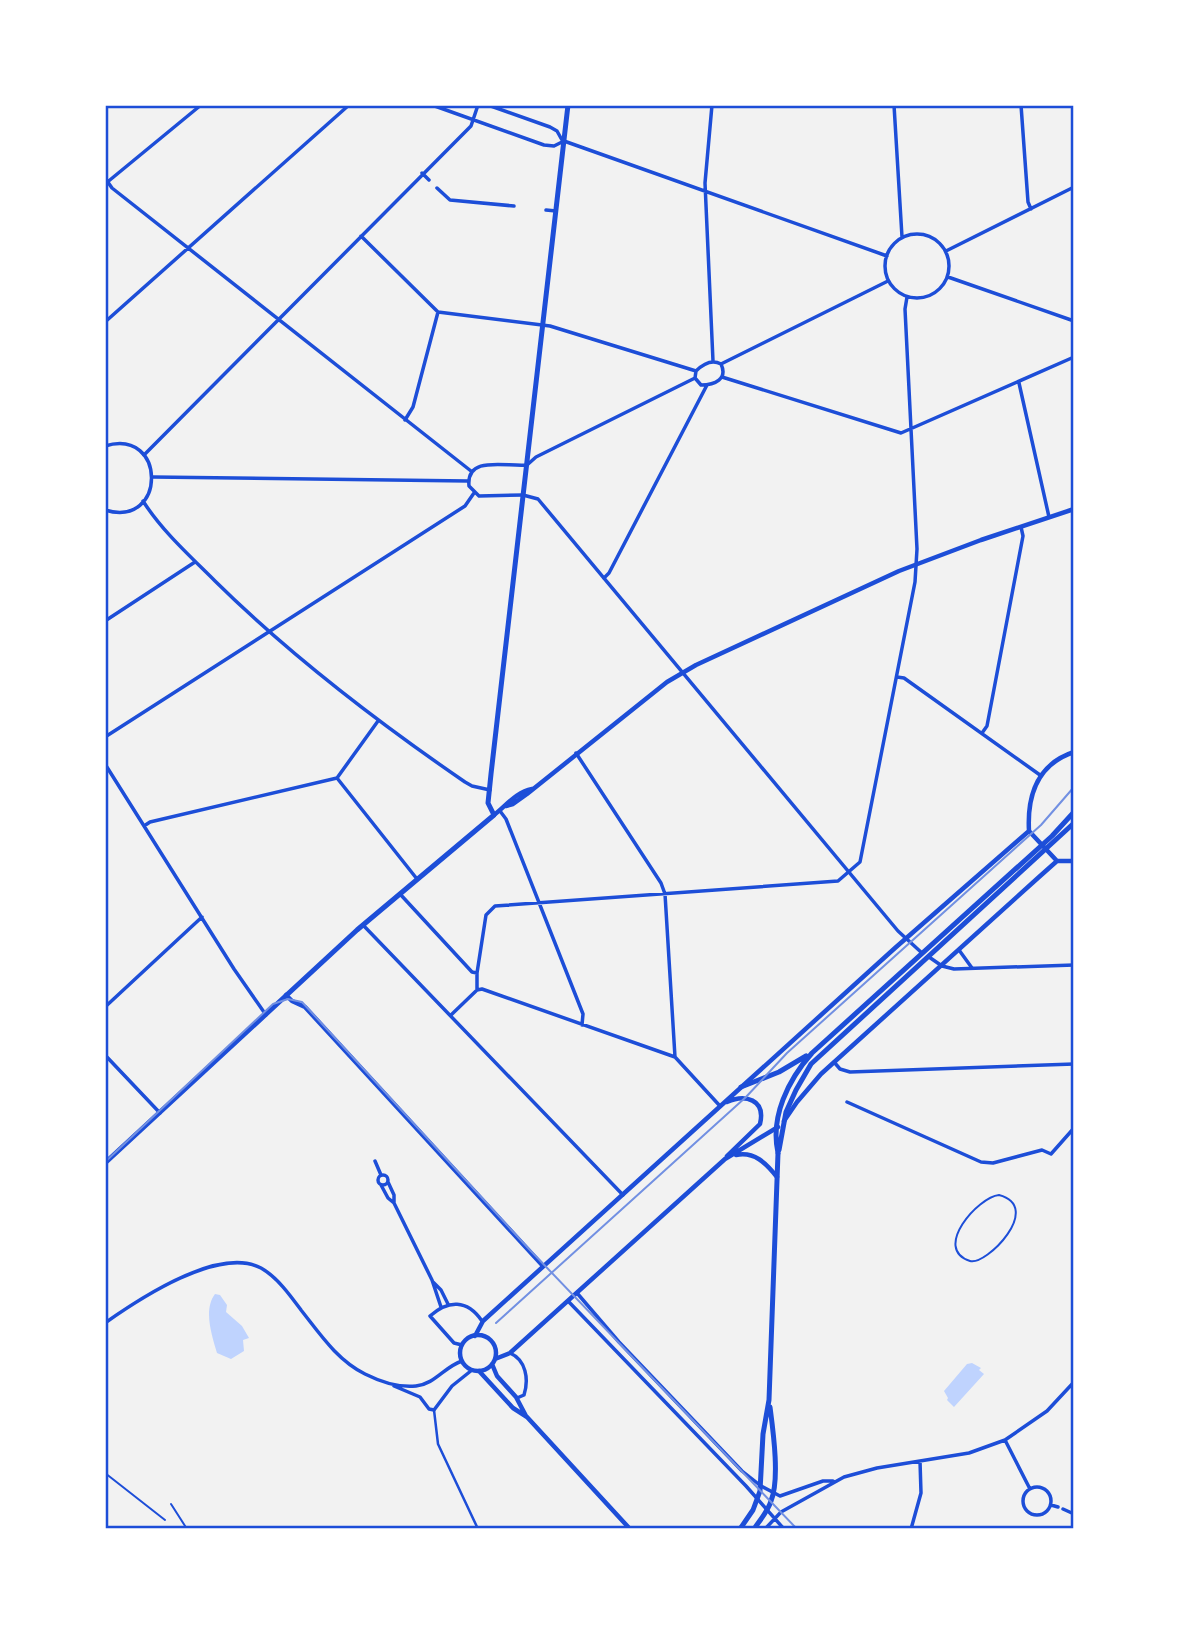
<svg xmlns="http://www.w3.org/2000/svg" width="1179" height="1634" viewBox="0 0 1179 1634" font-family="'Alegreya Sans',sans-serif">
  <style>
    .water { fill: #bfd3fe }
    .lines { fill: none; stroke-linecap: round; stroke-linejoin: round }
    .service { stroke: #1d4ed8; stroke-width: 2 }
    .pedestrian { stroke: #1d4ed8; stroke-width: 2.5 }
    .minor { stroke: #1d4ed8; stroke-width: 3.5 }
    .tertiary { stroke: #1d4ed8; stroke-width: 3.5 }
    .secondary { stroke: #1d4ed8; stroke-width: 4.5 }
    .primary { stroke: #1d4ed8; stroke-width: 5 }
    .trunk { stroke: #1d4ed8; stroke-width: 5 }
    .tram { stroke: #7290e2; stroke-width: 2 }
    .neatline { fill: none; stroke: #1d4ed8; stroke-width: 2.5 }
  </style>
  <rect width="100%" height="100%" fill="#f2f2f2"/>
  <path class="water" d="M215,1294l5,1 7,10 -1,7 16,14 7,12 -6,2 1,11 -13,8 -14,-6c-5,-17 -14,-43 -2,-59z
    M972,1363l9,5 -2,2 5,4 -30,33 -7,-7 1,-2 -4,-7 23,-27z"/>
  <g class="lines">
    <path class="service" d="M999,1195c45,12 -13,71 -29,66 -38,-12 8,-64 29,-66z
      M105,1473l60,47
      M171,1504l16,25"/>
    <path class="pedestrian" d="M434,1410l4,34 40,85"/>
    <path class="minor" d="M432,105l112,40 10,1 10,-5
      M488,105l62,22 7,4 5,9
      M712,105l-7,78 8,178
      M894,105l8,132
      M1021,105l7,97 3,7
      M564,141l323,115
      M422,173l7,7
      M105,178l7,10 359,283
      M105,184l96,-79
      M437,188l13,12 64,6
      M546,210l10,1
      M885 266a32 32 0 1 1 64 0a32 32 0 1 1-64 0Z
      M361,236l77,76 112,14 146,45
      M946,251l128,-64
      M948,277l126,44
      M105,322l244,-217
      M721,364l167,-83
      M722,377l179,56 173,-76
      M695,378l6,7c14,0 27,-6 20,-21
      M695,378l1,-7c7,-7 16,-12 25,-7
      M1019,383l30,134
      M405,420l8,-13 25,-95
      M144,455l327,-329 7,-21
      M153,477l315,4
      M523,495l-44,1 -10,-10c-3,-31 37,-19 58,-21l9,-8 159,-79
      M604,578l5,-5 98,-188
      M105,621l90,-59
      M897,677l7,1 136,97
      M982,733l5,-7 36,-190 -2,-9
      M105,737l360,-231 9,-13
      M576,753l85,130 4,11 10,163 45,49
      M105,764l129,205 32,46
      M337,778l80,101
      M500,811l6,8 77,195 -1,11
      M144,826l6,-4 187,-44 41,-57
      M400,894l72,78 5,1
      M363,925l260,270
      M959,950l13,18
      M477,990l5,-1 193,68
      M105,1007l97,-90
      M451,1015l26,-25v-17l9,-58 9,-9 343,-25 22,-19 55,-280 2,-33 -12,-240 2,-12
      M105,1055l55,58
      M834,1062l6,7 10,3 224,-8
      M847,1102l134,60 12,1 49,-13 9,4 23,-26
      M375,1161l6,14
      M378 1180a5 5 0 1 1 10 0a5 5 0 1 1-10 0Z
      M388,1182l6,13v8
      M381,1185l7,13 6,5 38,77 9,27
      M433,1282l8,8 7,14
      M577,1293l42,49 123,129 19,15 19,10 43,-15h10
      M568,1301l178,185 38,43
      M462,1345l-8,-2 -24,-27c18,-16 37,-17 52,5
      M510,1353c16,7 19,26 14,42l-7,3
      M1005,1440l25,49
      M1023 1501a14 14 0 1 1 28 0a14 14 0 1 1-28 0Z
      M1051,1505l7,2
      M1063,1509l11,5
      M765,1529l16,-17 63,-35 33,-9 92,-15 36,-13 42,-29 27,-29
      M911,1529l10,-36 -1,-32"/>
    <path class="tertiary" d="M105,446c62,-19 62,83 0,64
      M523,495l15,4 360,432 24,22
      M143,501c19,30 47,55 72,80 76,75 161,140 250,201l7,4 18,4
      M929,957l13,9 12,3 120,-4
      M105,1323c34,-24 114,-77 156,-55 16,9 29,27 40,42 19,24 36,50 64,64 16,8 33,14 51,12 19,-2 28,-19 46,-25
      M394,1386l26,11 9,12 5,1 18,-24 20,-16"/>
    <path class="secondary" d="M506,806l7,-2 14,-10 140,-112 29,-17 203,-94 82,-31 93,-31
      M494,815c12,-9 22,-23 38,-26
      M1057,861l-28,-30c-2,-36 9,-67 45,-79
      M286,995l6,6 13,6 238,259
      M727,1102c18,-8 39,-3 33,22l-33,32
      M784,1121l13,-19 24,-28 218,-197 18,-16h17
      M736,1155c18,-4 30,8 41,22
      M460 1353a18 18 0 1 1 36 0a18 18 0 1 1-36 0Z
      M475,1336l8,-15 412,-373 134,-117
      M495,1359l15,-6 215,-194 53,-32
      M492,1364l5,12 19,21 10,19
      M479,1371l34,37 14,9 103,112"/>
    <path class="primary" d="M105,1163l252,-233 137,-115 -6,-12 3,-29 77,-669
      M740,1529l13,-19 7,-19 3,-57 6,-34 9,-247
      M754,1529c6,-9 14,-18 17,-28 9,-22 2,-71 -1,-94"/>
    <path class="trunk" d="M741,1087l38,-15 27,-16
      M779,1150l7,-38 10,-22 15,-26 263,-241
      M778,1153c-8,-36 10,-73 34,-100l240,-217 22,-24"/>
    <path class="tram" d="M105,1162l168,-158 15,-5 14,3 227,247 268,280
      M496,1323l250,-226 41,-44 254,-228 33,-38"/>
  </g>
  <rect width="1179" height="1634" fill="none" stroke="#ffffff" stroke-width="214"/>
  <rect x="107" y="107" width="965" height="1420" class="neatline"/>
</svg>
